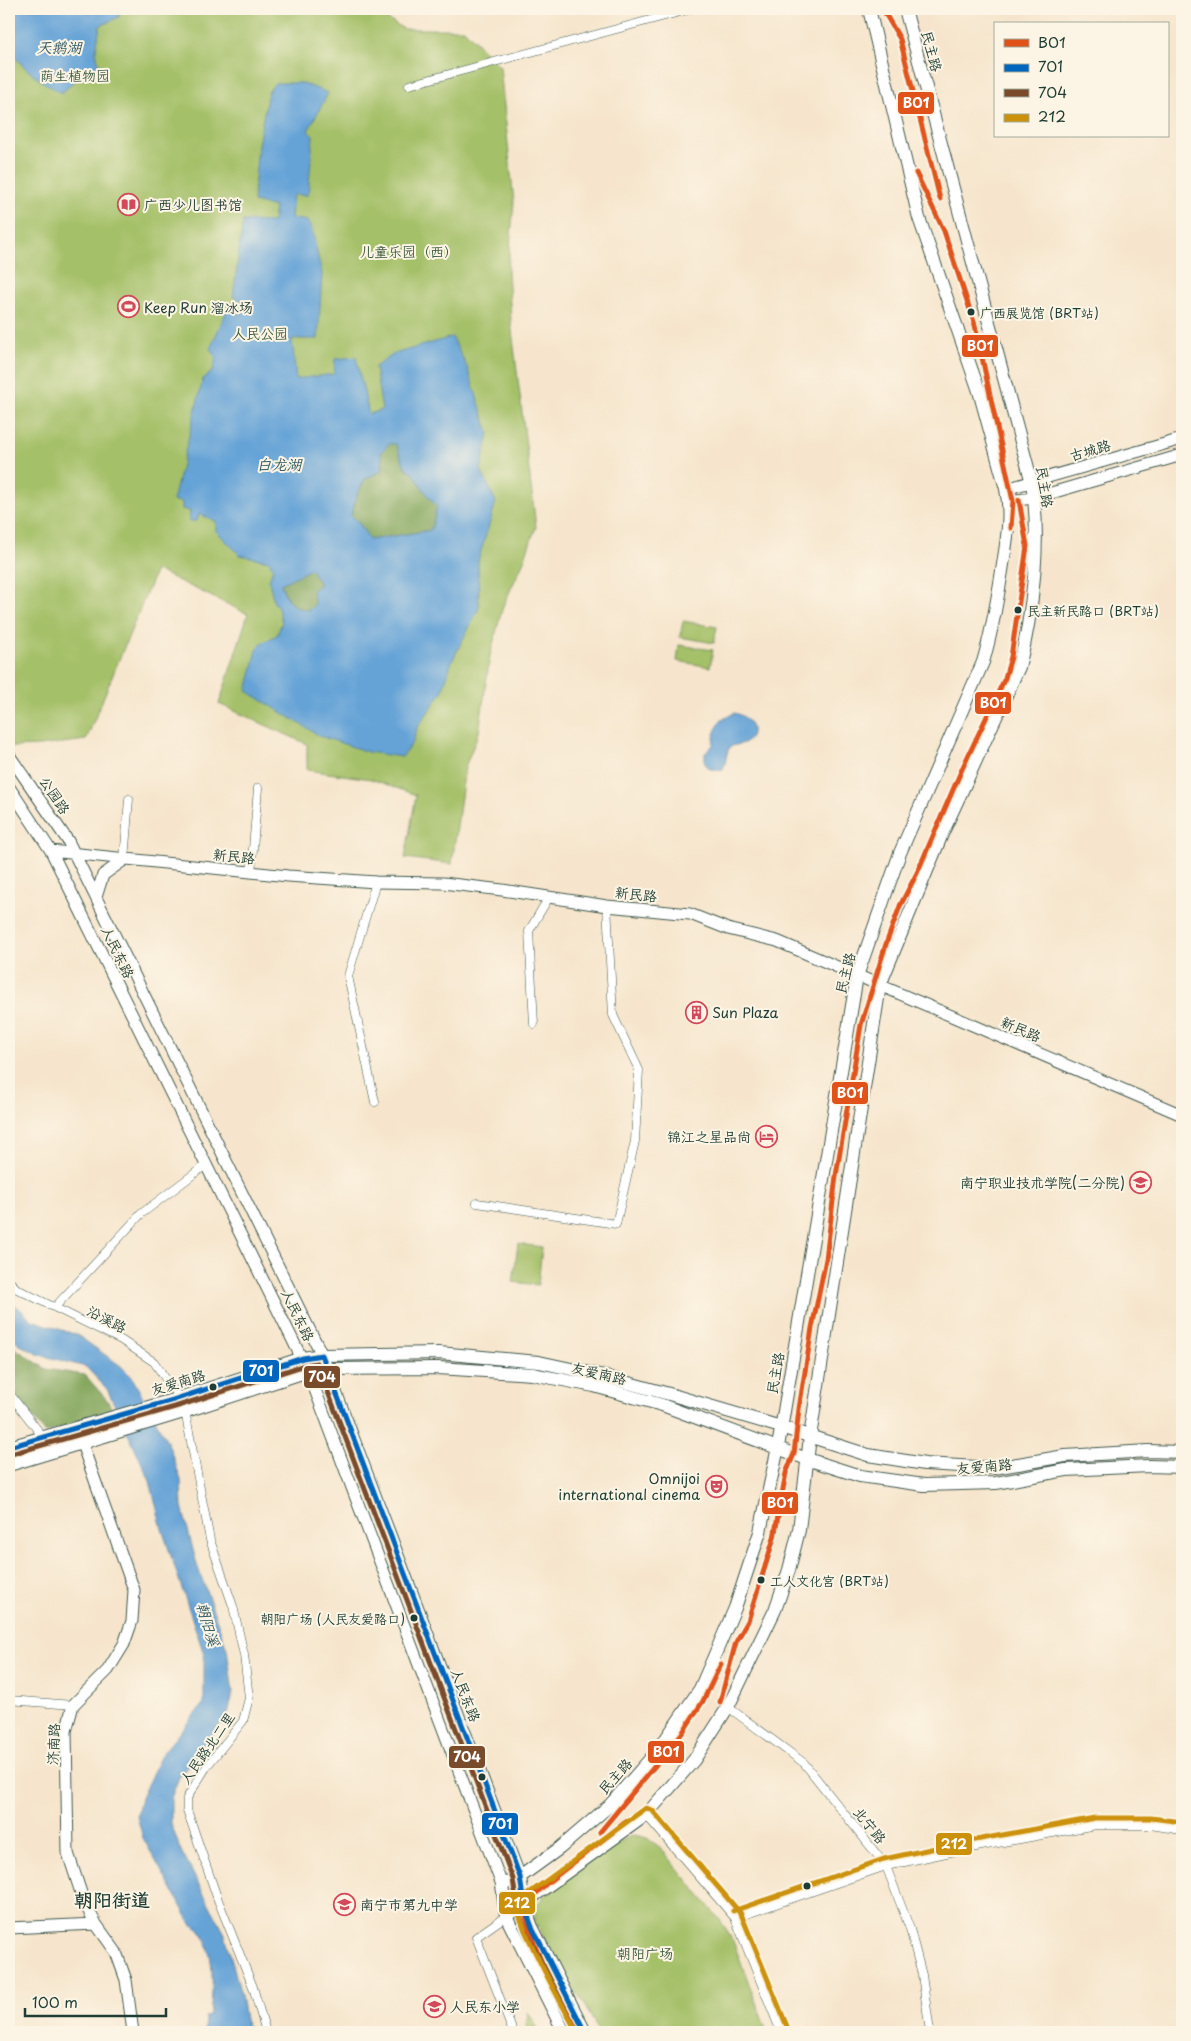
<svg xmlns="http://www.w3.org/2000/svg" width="1191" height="2041" viewBox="0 0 1191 2041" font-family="'Playpen Sans','LXGW WenKai TC',sans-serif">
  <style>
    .green { fill: #a4c067; stroke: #627e4e }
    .forest { fill: #83a65c; stroke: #517248 }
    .water { fill: #65a3d7; stroke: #427086; fill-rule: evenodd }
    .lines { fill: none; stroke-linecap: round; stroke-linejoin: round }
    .street-casing { stroke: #3f564b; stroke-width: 9 }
    .secondary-casing { stroke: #3f564b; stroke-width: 13 }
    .primary-casing { stroke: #3f564b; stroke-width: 14 }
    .street { stroke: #fff; stroke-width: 8 }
    .secondary { stroke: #fff; stroke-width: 11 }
    .primary { stroke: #fff; stroke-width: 12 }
    .bus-1-casing { stroke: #fcf5e5; stroke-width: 9 }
    .bus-2-casing { stroke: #fcf5e5; stroke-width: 9 }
    .bus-3-casing { stroke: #fcf5e5; stroke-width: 9 }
    .bus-4-casing { stroke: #fcf5e5; stroke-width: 9 }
    .bus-1 { stroke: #e0521a; stroke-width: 5 }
    .bus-2 { stroke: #0065bd; stroke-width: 5 }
    .bus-3 { stroke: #7a4b2a; stroke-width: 5 }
    .bus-4 { stroke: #cc910a; stroke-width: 5 }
    .bus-dot { fill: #1f3d34; stroke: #fcf5e5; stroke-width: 2 }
    .labels { text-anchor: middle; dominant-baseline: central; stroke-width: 4; stroke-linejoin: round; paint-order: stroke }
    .bus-label { font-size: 13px; fill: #1f3d34; stroke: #fcf5e5; text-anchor: start }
    .street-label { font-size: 14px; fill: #1f3d34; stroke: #fcf5e5 }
    .park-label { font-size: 14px; fill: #405e41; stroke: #fcf5e5 }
    .poi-label { font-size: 14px; fill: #1f3d34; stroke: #fcf5e5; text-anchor: start }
    .water-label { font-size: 15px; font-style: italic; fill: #345c65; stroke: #fcf5e5 }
    .district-label { font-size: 19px; font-weight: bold; fill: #1f3d34; stroke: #fcf5e5 }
    .line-badge { stroke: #fcf5e5; stroke-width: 2 }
    .badge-label { font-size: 14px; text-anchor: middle; font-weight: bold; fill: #fff }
  </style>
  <rect width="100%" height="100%" fill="#fcf5e5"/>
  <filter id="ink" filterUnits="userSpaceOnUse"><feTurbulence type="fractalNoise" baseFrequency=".02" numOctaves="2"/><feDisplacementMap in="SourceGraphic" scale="10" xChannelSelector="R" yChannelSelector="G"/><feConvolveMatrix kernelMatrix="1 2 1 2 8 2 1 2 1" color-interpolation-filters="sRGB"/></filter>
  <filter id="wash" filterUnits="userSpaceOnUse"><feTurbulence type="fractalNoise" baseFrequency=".0096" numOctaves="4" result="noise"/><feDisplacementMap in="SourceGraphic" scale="20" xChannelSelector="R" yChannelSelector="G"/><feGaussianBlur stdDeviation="1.12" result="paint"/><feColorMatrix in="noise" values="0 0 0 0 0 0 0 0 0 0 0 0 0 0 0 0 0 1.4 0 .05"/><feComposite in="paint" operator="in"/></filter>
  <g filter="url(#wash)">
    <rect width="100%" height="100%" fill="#f6e5cc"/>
    <path class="green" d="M9,9h365l1,3 29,17h60l36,38 14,135 -6,67 3,53 25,205 -13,36 -20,43 -13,50 -11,76 -14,35 -13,97 -47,-6 11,-63 -45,-16 -64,-9v-26l-88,-40 29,-90 -92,-44 -70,170 -47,6 -28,1 -2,-3z
      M683,621l34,6 -3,16 -34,-6z
      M679,645l34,5 -3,17 -33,-6z
      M518,1244l24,3 -4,38 -25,-3z
      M634,1835l13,3 14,10 59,72 13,21 34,91h-167l-65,-110v-15l9,-11 64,-49z
      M528,2012l12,20h-15z"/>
    <path class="forest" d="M389,443h7l9,24 8,6 15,23 9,10 -6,24 -61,10 -11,-17 -8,-7 6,-21 8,-16 18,-9 -2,-18z
      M311,568l9,16 -5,20 -6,6c-19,-2 -21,-10 -28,-26z
      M9,1344l37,25 39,6 23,26 5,11 -68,21 -36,-46z"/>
    <path class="water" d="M12,9h66l11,5 4,-5h28l-2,8 -19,9 -4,24 4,24 -26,7 -12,12c-18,-9 -58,-35 -53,-58 1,-7 1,0 4,-7 2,-5 1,-14 -1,-19z
      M275,83h27l26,10 -20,38 5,5 -5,59h-15l-2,23 16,3 4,5 11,48 -4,65h-26l4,40 38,-5 1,-15 21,-2 13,57 13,-4 -7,-43 19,-13 58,-17 15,30 22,66 -8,37 15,32 -18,59 1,47 -27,53 -10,31 -25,36 -4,14 -11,15 -34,-5 -48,-16 -73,-45 10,-41 5,-7 15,-8 5,-13 -5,-17 -3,-2 -5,-22 4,-14 -4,-6 -29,-6 -24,-24v-10l-17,-7 -2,7h-8l1,-10 -8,-2v-7l-9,-1 30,-122 10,-8 3,-13 -6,-9 17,-39 15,4 3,-12 -12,-5 10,-76 30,1 2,-15 -22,-5 5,-57 10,-53zM389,444h7l9,23 8,6 15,23 9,11 -6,23 -61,10 -11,-17 -8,-8 6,-20 8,-16 18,-9 -2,-18zM311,569l9,15 -8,7 3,13 -6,6c-19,-2 -22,-10 -28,-26z
      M734,713c14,2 26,19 12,29 -5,3 -11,2 -16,5 -5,8 -3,16 -8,23l-12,-1 -5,-5v-11l8,-8 2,-13 5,-11z
      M9,1299l23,21 45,15 44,31 12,13 35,64 13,37 1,27 15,58 30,84 6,44 -5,21 -49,63 -8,21v26l10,27 44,83 16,61 6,37h-43l1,-15 5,-3c3,-24 7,-78 -19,-90l-48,-86 -6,-22 4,-18 20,-43 43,-52v-49l-42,-125 -12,-48 -43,-92 -21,-22 -46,-12 -18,-9 -13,-11z"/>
  </g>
  <g filter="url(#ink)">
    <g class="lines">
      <defs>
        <path id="street" d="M409,85l282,-76
          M124,860l5,-61
          M251,873l7,-85
          M534,1024l-5,-93 20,-34
          M375,1102l-27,-126 28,-94
          M477,1203l139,21 19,-83 4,-71 -26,-55 -6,-109
          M9,1281l8,8 104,51 33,22 25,36
          M55,1307l86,-93 66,-50
          M9,1393l34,44
          M185,1411l25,129 23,66 11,49 5,43 -6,23 -36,45 -20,32v12l31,90 35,87 13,45
          M9,1700l64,5
          M728,1707l76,56 82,103 24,63 12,46 8,57
          M646,1815l89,103 46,114
          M506,1916l-30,21 37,95
          M735,1918l151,-52 74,-16 136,-25h54l32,5"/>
        <path id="secondary" d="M1006,489l176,-50
          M1008,501l26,-3 148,-43
          M9,755l59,86 254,514 198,522
          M9,787l42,64 257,520 194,514
          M51,851l237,25 88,6 67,1 59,7 105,16 83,8 38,15 49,12 405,174
          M96,897l7,-22 21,-15
          M82,1444l52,146 -2,31 -8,23 -16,26 -35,35 -7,26 2,122 16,49 12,22 20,28 10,28 7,52
          M9,1928l87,-4"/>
        <path id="primary" d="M9,1447l164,-47 130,-42 19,-3 117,-2 100,9 60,13 70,19 112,33 87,28 57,9 69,4 71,-12 83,-5 34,1
          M9,1465l168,-51 131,-43 18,-2 112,-1 94,6 62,12 68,19 145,54 53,17 64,9 72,-2 70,-13 83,-4 33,1
          M520,1877l4,28 8,22 53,105
          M506,1916l140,-101 48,-55 34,-53 47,-97 14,-40 10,-40 11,-93 70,-452 62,-151 77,-167c14,-53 22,-130 13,-184l-127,-474
          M564,2032l-58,-116 -4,-31 18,-8 40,-29 50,-43 49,-56 41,-60 35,-81 25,-76 18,-85 79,-471 43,-123 83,-191c9,-30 14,-60 19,-91 4,-27 10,-55 4,-82l-27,-98 -60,-173 -50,-209"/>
      </defs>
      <use href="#street" class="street-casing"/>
      <use href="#secondary" class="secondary-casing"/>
      <use href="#primary" class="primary-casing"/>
      <use href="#street" class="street"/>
      <use href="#secondary" class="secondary"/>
      <use href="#primary" class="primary"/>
      <defs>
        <path id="bus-1" d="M883,10l17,29 40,160
          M916,173l28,58 31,94 38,176 -2,27
          M720,1702l16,-60 12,-21 26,-83 12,-65 8,-19 5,-45 13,-81 14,-69 10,-83 25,-151 25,-81 14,-38 17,-33 45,-104 43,-91 6,-21 16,-111 -8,-46
          M600,1832l83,-100 20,-31 18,-37
          M578,2032c-22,-41 -47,-81 -54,-127l23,-22 80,-62"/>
        <path id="bus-2" d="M9,1447l164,-47 130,-42 19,-3 198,522 4,28 8,22 53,105"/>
        <path id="bus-3" d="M11,1454l164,-47 130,-42 12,-2 196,516 4,28 8,23 52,102"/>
        <path id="bus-4" d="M733,1911l151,-52 75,-16 136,-25h56l31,4
          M577,2032c-12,-22 -62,-111 -60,-130l129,-94 6,2 89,104 47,115"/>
      </defs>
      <use href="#bus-1" class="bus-1-casing"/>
      <use href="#bus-2" class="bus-2-casing"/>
      <use href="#bus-3" class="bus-3-casing"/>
      <use href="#bus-4" class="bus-4-casing"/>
      <use href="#bus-1" class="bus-1"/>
      <use href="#bus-2" class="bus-2"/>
      <use href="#bus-3" class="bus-3"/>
      <use href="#bus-4" class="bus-4"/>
    </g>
  </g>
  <defs>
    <symbol id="library-ring" viewBox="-11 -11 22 22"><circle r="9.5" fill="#fcf5e5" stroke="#d1495b" stroke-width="1.5"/><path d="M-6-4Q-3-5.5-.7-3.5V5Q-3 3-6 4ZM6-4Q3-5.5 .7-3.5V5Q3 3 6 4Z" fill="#d1495b"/></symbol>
    <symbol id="stadium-ring" viewBox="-11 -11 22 22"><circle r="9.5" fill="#fcf5e5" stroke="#d1495b" stroke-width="1.5"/><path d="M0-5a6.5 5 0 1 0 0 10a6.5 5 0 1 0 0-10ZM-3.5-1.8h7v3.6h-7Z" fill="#d1495b"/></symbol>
    <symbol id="building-ring" viewBox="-11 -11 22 22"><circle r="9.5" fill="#fcf5e5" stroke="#d1495b" stroke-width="1.5"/><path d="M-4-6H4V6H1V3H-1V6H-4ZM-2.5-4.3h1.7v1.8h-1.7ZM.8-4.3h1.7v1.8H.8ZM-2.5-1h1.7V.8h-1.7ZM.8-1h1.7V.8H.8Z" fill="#d1495b"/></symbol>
    <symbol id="hotel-ring" viewBox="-11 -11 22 22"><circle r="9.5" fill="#fcf5e5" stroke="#d1495b" stroke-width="1.5"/><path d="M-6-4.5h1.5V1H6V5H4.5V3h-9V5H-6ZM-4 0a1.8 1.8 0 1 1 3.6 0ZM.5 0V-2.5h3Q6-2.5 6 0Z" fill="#d1495b"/></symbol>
    <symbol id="university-ring" viewBox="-11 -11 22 22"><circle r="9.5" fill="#fcf5e5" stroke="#d1495b" stroke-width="1.5"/><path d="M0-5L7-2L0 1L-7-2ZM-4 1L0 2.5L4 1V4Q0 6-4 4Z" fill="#d1495b"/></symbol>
    <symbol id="theatre-ring" viewBox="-11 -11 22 22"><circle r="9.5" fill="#fcf5e5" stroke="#d1495b" stroke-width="1.5"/><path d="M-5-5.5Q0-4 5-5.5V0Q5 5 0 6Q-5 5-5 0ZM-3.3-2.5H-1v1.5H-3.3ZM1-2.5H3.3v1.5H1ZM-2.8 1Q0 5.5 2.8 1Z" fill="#d1495b"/></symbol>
    <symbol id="school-ring" viewBox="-11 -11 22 22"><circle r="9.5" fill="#fcf5e5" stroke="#d1495b" stroke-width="1.5"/><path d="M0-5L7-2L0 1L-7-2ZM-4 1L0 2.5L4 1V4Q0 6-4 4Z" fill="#d1495b"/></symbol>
  </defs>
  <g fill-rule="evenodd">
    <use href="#library-ring" x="116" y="192" width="25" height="25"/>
    <use href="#stadium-ring" x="116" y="294" width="25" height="25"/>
    <use href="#building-ring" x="684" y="1000" width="25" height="25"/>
    <use href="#hotel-ring" x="754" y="1124" width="25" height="25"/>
    <use href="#university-ring" x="1128" y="1170" width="25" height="25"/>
    <use href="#theatre-ring" x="704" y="1474" width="25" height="25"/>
    <use href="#school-ring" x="332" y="1892" width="25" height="25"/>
    <use href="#school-ring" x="422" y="1994" width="25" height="25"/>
  </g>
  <g class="bus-dot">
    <circle cx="971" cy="312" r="4.5"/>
    <circle cx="1018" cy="610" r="4.5"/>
    <circle cx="213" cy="1387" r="4.5"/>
    <circle cx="761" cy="1580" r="4.5"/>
    <circle cx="414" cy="1618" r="4.5"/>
    <circle cx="482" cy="1777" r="4.5"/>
    <circle cx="807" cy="1886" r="4.5"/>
  </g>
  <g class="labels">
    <g class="bus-label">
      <text x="980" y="312">广西展览馆 (BRT站)</text>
      <text x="1027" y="610">民主新民路口 (BRT站)</text>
      <text x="770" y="1580">工人文化宫 (BRT站)</text>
      <text x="405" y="1618" text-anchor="end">朝阳广场 (人民友爱路口)</text>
    </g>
    <g class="street-label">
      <text transform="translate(932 51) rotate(75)">民主路</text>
      <text transform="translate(1090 450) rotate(-16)">古城路</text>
      <text transform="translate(1045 487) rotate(81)">民主路</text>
      <text transform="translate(55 795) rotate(56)">公园路</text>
      <text transform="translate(234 856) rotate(6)">新民路</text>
      <text transform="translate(636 894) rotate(6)">新民路</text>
      <text transform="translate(118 952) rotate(64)">人民东路</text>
      <text transform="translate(845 973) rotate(-76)">民主路</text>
      <text transform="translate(1021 1029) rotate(23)">新民路</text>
      <text transform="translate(298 1315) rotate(64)">人民东路</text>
      <text transform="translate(107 1319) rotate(27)">沿溪路</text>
      <text transform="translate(599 1373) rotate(13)">友爱南路</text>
      <text transform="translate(775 1373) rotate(-80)">民主路</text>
      <text transform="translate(178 1382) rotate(-17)">友爱南路</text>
      <text transform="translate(984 1466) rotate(-5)">友爱南路</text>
      <text transform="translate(466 1695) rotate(69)">人民东路</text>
      <text transform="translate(53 1744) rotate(-87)">济南路</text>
      <text transform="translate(207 1748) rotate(-55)">人民路北二里</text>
      <text transform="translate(615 1776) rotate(-48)">民主路</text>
      <text transform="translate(870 1825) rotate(51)">北宁路</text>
    </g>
    <g class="park-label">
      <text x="75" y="75">荫生植物园</text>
      <text x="409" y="251">儿童乐园（西）</text>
      <text x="260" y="333">人民公园</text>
      <text x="645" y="1953">朝阳广场</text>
    </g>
    <g class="poi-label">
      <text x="144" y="204">广西少儿图书馆</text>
      <text x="144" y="307">Keep Run 溜冰场</text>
      <text x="712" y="1012">Sun Plaza</text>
      <text x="751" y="1136" text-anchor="end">锦江之星品尚</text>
      <text x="1125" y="1182" text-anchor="end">南宁职业技术学院(二分院)</text>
      <text x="700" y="1478" text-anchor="end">Omnijoi<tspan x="700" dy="16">international cinema</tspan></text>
      <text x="360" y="1904">南宁市第九中学</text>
      <text x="450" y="2006">人民东小学</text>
    </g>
    <g class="water-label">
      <text x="59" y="46">天鹅湖</text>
      <text x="279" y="463">白龙湖</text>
      <text transform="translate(209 1624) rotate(73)">朝阳溪</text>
    </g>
    <g class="district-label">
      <text x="112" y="1899">朝阳街道</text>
    </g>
  </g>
  <g class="line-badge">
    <rect x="897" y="91" width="38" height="24" rx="5" fill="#e0521a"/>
    <rect x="961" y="334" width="38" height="24" rx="5" fill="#e0521a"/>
    <rect x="974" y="691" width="38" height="24" rx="5" fill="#e0521a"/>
    <rect x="831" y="1081" width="38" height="24" rx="5" fill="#e0521a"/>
    <rect x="242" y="1359" width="38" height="24" rx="5" fill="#0065bd"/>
    <rect x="303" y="1365" width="38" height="24" rx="5" fill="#7a4b2a"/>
    <rect x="761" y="1491" width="38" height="24" rx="5" fill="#e0521a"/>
    <rect x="647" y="1740" width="38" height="24" rx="5" fill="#e0521a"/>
    <rect x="448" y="1745" width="38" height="24" rx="5" fill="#7a4b2a"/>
    <rect x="481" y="1812" width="38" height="24" rx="5" fill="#0065bd"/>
    <rect x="935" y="1832" width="38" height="24" rx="5" fill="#cc910a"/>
    <rect x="498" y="1891" width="38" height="24" rx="5" fill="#cc910a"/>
  </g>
  <g class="badge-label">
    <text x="916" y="108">B01</text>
    <text x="980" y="351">B01</text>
    <text x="993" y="708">B01</text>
    <text x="850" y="1098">B01</text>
    <text x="261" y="1376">701</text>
    <text x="322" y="1382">704</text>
    <text x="780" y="1508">B01</text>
    <text x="666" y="1757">B01</text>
    <text x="467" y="1762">704</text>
    <text x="500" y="1829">701</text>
    <text x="954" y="1849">212</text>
    <text x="517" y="1908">212</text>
  </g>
  <rect width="1191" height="2041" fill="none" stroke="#fcf5e5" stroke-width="30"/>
  <rect x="994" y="22" width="175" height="115" fill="#fcf5e5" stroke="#a4ab9e"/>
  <rect x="1004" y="39" width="25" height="8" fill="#e0521a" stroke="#a4ab9e"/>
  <text x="1038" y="48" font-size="15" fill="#1f3d34">B01</text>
  <rect x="1004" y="64" width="25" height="8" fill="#0065bd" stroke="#a4ab9e"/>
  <text x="1038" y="72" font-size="15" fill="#1f3d34">701</text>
  <rect x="1004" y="89" width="25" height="8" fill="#7a4b2a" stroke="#a4ab9e"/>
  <text x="1038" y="98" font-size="15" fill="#1f3d34">704</text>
  <rect x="1004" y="114" width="25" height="8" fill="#cc910a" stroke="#a4ab9e"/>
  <text x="1038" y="122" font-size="15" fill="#1f3d34">212</text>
  <path d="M25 2008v8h141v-8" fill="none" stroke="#1f3d34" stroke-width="2.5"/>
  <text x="32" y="2008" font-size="15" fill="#1f3d34" stroke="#fcf5e5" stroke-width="4" paint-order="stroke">100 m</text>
</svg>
